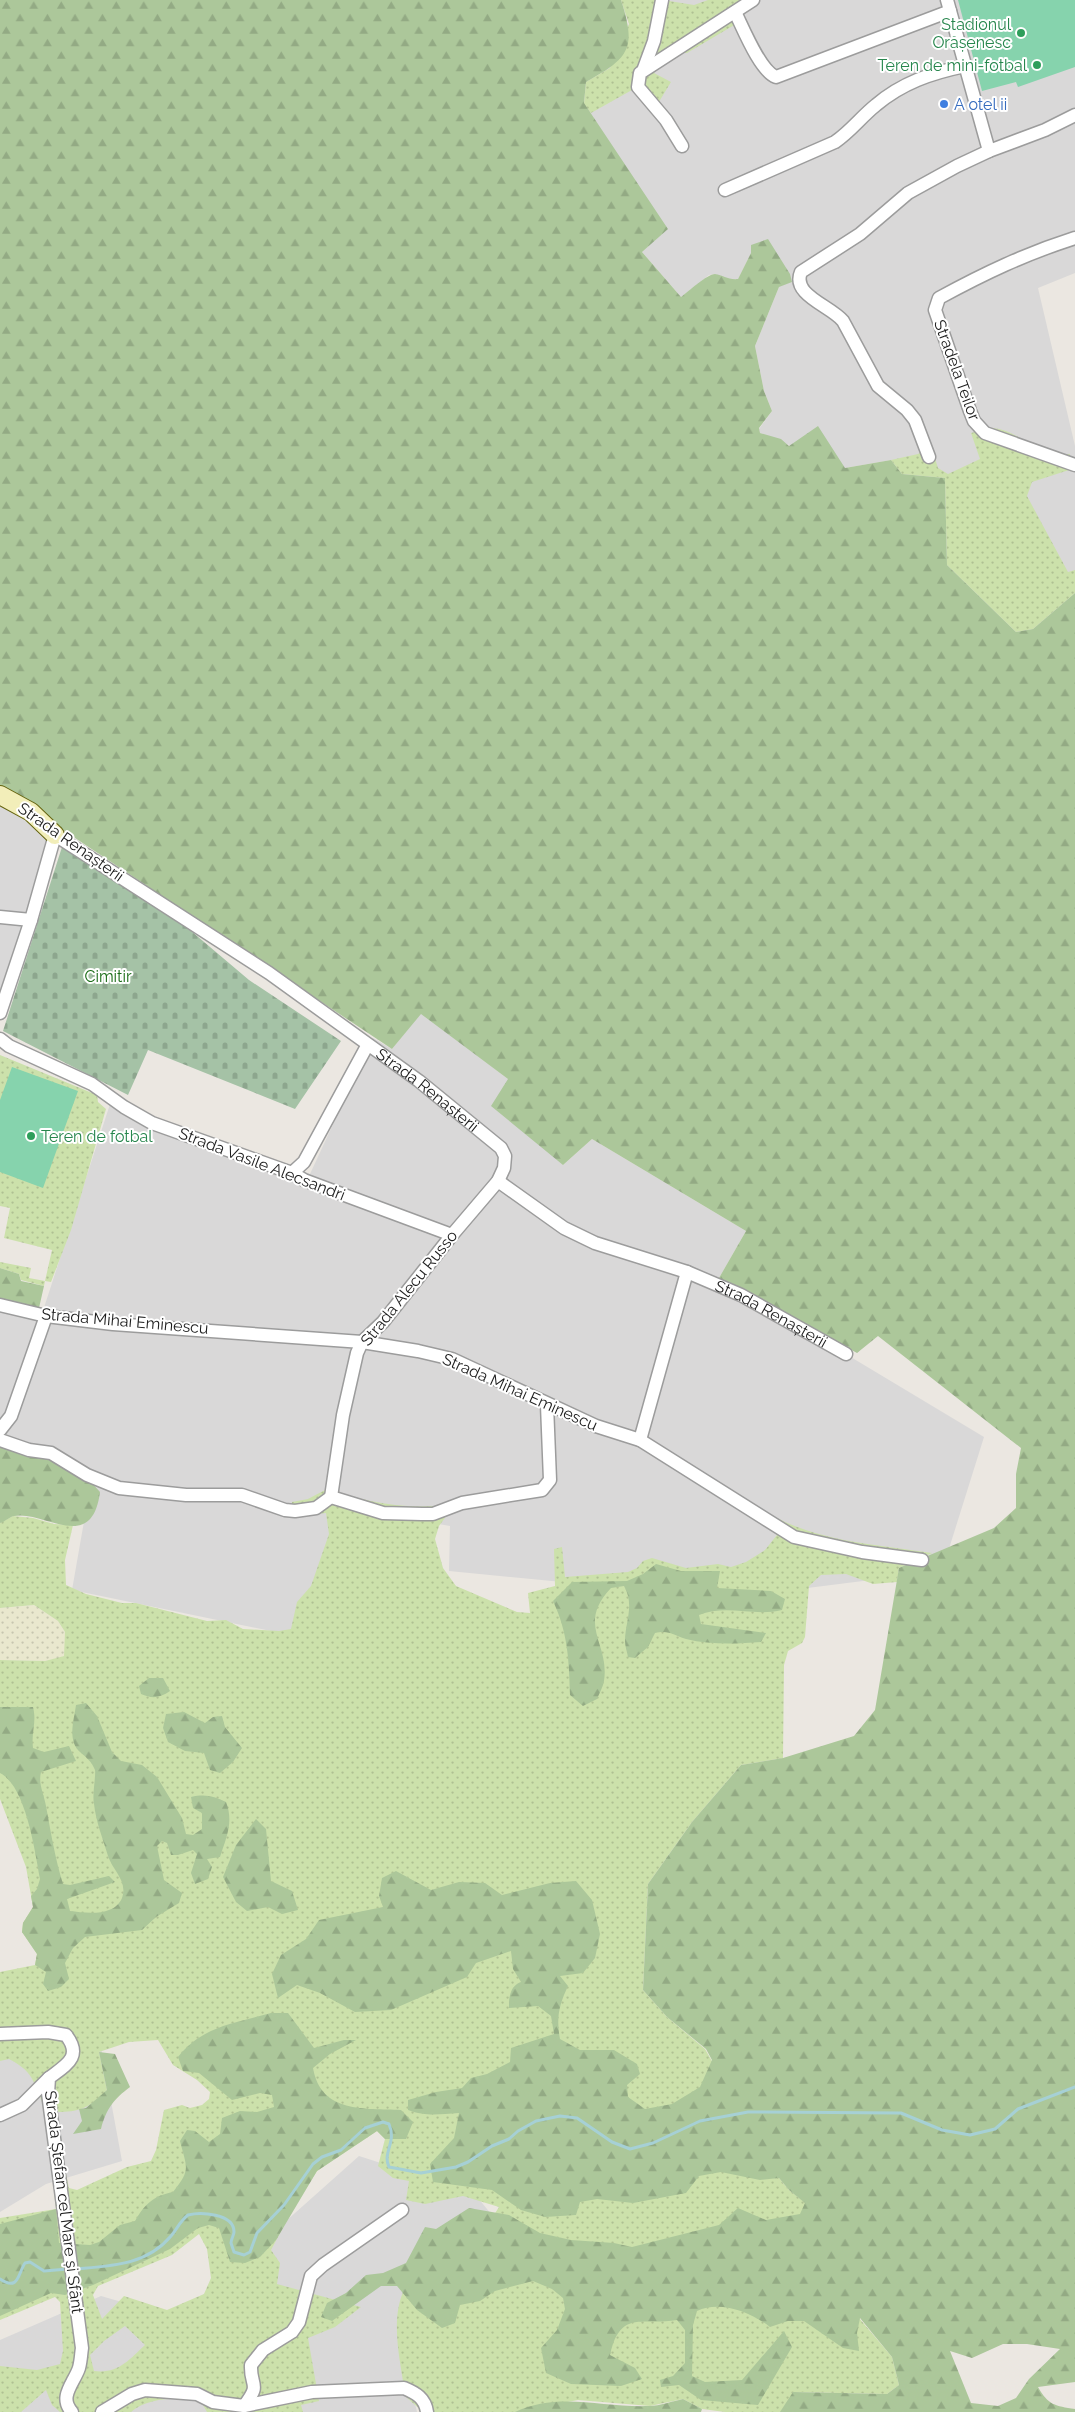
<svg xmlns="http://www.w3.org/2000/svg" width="1075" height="2412" viewBox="0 0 1075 2412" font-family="Raleway,sans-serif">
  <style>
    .residential { fill: #d9d8d8 }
    .farmland { fill: url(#farmland-dots) }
    .grass { fill: url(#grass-dots); fill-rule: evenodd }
    .forest { fill: url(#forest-firs); fill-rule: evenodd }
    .cemetery { fill: url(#cemetery-stones) }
    .pitch { fill: #86d3ad }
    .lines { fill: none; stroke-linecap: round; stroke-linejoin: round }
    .stream { stroke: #a6d0d5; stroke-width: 3 }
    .street-casing { stroke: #9c9c9c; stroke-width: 15 }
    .secondary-casing { stroke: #65640f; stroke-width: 20 }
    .street { stroke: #fff; stroke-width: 12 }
    .secondary { stroke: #f2eeb9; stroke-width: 18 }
    .leisure-dot { fill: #2e9e5b; stroke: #fff; stroke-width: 2 }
    .shop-dot { fill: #3f7fe0; stroke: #fff; stroke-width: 2 }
    .labels { text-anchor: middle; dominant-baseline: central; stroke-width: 4; stroke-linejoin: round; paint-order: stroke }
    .leisure-label { font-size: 16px; fill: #27864d; stroke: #fff; text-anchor: end }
    .shop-label { font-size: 16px; fill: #366cbe; stroke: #fff; text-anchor: start }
    .street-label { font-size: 16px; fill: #1b1b1b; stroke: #fff }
    .park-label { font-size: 16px; fill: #196c16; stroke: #fff }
  </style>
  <defs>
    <pattern id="farmland-dots" width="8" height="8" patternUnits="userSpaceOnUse" patternTransform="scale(1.25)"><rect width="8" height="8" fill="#e9e8ce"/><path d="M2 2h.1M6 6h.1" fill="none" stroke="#c7c6b0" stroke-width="1.8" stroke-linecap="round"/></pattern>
    <pattern id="grass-dots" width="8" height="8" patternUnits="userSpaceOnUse" patternTransform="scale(1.25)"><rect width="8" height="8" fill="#cce1ab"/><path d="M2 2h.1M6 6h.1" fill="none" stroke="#afc093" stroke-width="1.8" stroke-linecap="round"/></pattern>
    <pattern id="forest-firs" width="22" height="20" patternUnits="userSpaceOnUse" patternTransform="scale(1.25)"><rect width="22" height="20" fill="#acc79a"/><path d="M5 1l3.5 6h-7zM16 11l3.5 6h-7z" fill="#93aa84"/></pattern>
    <pattern id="cemetery-stones" width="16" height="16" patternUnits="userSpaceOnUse" patternTransform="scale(1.25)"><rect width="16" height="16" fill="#a5c2a6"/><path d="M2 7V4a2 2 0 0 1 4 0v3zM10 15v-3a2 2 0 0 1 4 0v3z" fill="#8da68e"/></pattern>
  </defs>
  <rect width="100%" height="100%" fill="#ebe7e1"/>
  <path class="residential" d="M621,0h454v273l-37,15 37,158v147l-130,-115 -54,-18 -46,8 -85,-35 -1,-4 13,-18 -8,-20 -9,-45 24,-59 -28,-34 -13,26 -8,1 -15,-6 -6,1 -28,22 -39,-45 25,-23 -83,-125 45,-80z
    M0,788l56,38 -56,165z
    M421,1013l87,66 55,86 29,-26 154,92 -27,47 265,159 -42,134 -214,27 -279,-27 1,-45 -109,-19 -41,130 -228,-47 17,-97 -89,-32v-150l40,9 71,-219 199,73 63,-136 19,11z
    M96,2020l26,141 -76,23 -46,28v-188z
    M359,2156l115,37 26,32 -94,141 11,46h-417v-72l101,-44 76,22z"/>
  <path class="farmland" d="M34,1605l24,16 7,11v24l-20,5 -45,-1v-52z"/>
  <path class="grass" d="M621,0h42l31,5 14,-5h52l-17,15 -7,9 -49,29h-10l-17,13 -6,7 17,9 -17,28 -22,-20 -41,23 -7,-9 2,-22 24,-14 19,-44z
    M990,428c25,-1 53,32 80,26l-1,16 -37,12 -5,14 41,76 7,-2v23l-42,36 -17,3 -69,-67 -2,-87 -43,-4 -11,-14 27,-6 13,-8 7,22 10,6 32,-15 -9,-26z
    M0,1055l97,40 1,7 8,7 -35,121 -20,52 -6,-1 -1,5 -23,-6 -2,-6 -19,-6v-6l31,6 -2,10 16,3 7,-31 -48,-12 6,-30 -10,-2z
    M325,1490c36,9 83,22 120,14l2,11 -8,11 -4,13 8,29 13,18 61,26 13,1 -2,-20 27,-7 -1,-37 8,-2 3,30 63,-5 9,-4 6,-7 9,-3 34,10 32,-4 13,3 15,-5 19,-12 12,-15 -4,-6 4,-11c46,24 104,27 155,35l-33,15 -2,14 -24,2 -27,-10 -25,1 -12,11 -4,51 -3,6 -14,8 -4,14 -1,93 -42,7 -49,57 -44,62 -5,106 24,27 38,32 74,129 10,12 17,13 53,115 33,39 7,28 -12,9 -94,-2 -5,20h-63l-23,-3 -19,-10 -33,7 -72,-6 -62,12h-93l-18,-16c-4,-34 -15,-72 -2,-104l70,-44 26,-41 -36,-11 -38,8 -19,-4 3,-19 -16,-3 -15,-12 7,-27 -8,-8 -60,40 -23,36 -23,43 9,13 -3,21 84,23 -26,20 -27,11 11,63 -18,4 2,7h-96l-7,-12c-22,-3 -52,-3 -69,12h-71l-8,-7 -6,-15 -25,22h-21v-46l37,4 23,-6 3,-13 -3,-49 -5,-5 -55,23v-102l56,-9 -4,-39 12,-6 5,24 8,2 50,-23 24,-6 5,-11 8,-40 18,-5 8,3 12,-3 7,-6 1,-7 -13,-12 -24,-15 -15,-25 -29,2 -30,10 8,38c-18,20 -33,24 -60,21 -15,-26 -9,-37 -38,-52l-9,2v-89l35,-7 2,-11 -15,-22 1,-9 10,-16 -7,-40 -26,-68v-139l45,1 19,-5 1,-24 -7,-11 -24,-16 -34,3v-85l13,-7 20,2 21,6 19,1 -8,35 1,25 20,9 36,9h14l71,18 19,-1 17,9 36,2 12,-2 6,-27 14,-16 18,-52 -3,-21 -34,4v-15l16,-3zM199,2234l8,15 4,29 -7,16 -37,16 -43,-14 -22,23 -9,-24 5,-9 74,-31zM125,2326l20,19c-16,15 -27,29 -51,26l-4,-16 14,-14z"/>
  <path class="forest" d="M0,0h621c16,49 8,58 -35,82l-2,21 84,126 -26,23 39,45c7,-5 26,-23 34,-23 8,1 13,6 23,5l13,-26v-8l17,-6 22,35 2,8 -13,5 -24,59 9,45 8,20 -13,17 1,5 21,6 8,7 29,-20 27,42 46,-8 11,14 43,4 2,87 69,67 17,-3 42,-36v1789l-37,5c10,18 17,19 37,22v3h-295l13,-20 94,2 12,-9 -7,-28 -32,-39 -3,15 2,18 -16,-3 -39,-27h-16l-18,6c-19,-15 -50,-27 -73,-16l-4,14 -1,51 13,6 37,-2 42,-49 8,16 -34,58 -57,-5 -22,-15 -18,2 -1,-7 13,-4 12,-13v-33l-8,-10c-35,6 -57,-11 -67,35l25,13 7,11 -21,7 -50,-2 -25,-11 -5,-25 16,-18 8,-21 -2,-11 -11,-9 -19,-8 -38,10 -15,10 -20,4 -5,18 -13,5 -25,-18 -20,-24h-16l-49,35 -11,-4 6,-14 19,-10 20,-18 17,-2 23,-10 19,-36 11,2 33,-21 40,7 31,18 31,7 43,3 18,4 87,-22 19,-17 28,12 34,-6 5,-11 -16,-13 -10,-12 -19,2 -39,-8 -22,4 -13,17 -53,10 -36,-4 -17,3 -4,13 -31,2 -24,-7 -29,-20 -59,-8 -3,-18 24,-26 5,-25c-19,1 -32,4 -51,-3v-10l28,-8 26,-4 9,-10 16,-4 23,-12 1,-14 43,-14 -3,-18 -13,-10 -29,2c0,-11 1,-22 12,-26l-8,-13 -2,-18 -35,12 -9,14 -76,33 -36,2 -35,-19 -23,-8 -19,13 -6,-24 9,-19 25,-16 13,-19 64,-13 -4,-11 3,-18 14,-7 35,19 28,-8 26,1 17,12 48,-12 26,-2 16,19 8,34 -5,24 -12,15 -23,3 8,10c-9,19 -12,32 -8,53l20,11h34l23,14 3,10 -13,11 1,12 17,12 27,-5 28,-17 12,-27 -6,-11 -39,-32 -24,-27 5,-106 44,-62 49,-57 42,-7 71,-22 21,-26 24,-142 95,-40 22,-20v-34l5,-26 -143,-112 -21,17 -138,-75 27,-47 -154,-92 -29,26 -72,-59 17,-27 -87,-65 -29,35 -392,-261zM1003,2344h24l33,5 -31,30 -13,19 -18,8 -27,-3 -21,-52 22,7z
    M0,1268l19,6 2,7 23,5 -5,22 -39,-10z
    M0,1445l48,10 43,27 9,10c-8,63 -56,18 -86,24 -5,1 -9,6 -14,7z
    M656,1564l25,7h39l-3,17 54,3 14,8 -3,11c-27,7 -56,-6 -83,5l2,9 65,9 -5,9c-24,2 -51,3 -75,-3 -14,-4 -16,-9 -31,-6l-7,14 -13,11 -7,-1c-1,-5 -3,-11 -3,-16 0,-19 10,-36 -1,-55l-13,2c-35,37 -1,55 -7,93 -1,6 -5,13 -7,18l-14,7 -13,-11c-1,-35 -2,-62 -17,-94l19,-19 55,-1 16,-7z
    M149,1678h14l7,13c-10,7 -18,8 -29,3l-2,-8z
    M86,1703l11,13 15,36 9,9 21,4 15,12 25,41 4,16 7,1 9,-6v-16l-9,-5 -2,-11c14,-3 23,-1 35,5 8,20 0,36 -6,55l-13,2 5,8 -4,12 -13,5 -4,-11 6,-19 -4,-4 -15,5h-7l-4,-12 -5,-2 -5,5 7,34 18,13 -3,10 -23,14 -14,13 -57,7 -12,11 -8,15 4,16 -8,8 -13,4 -5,-7 3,-12 -11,-7 2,-11 -15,-22 1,-9 10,-16 -2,-11 6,-7 3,-10c-5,-27 -14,-93 -40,-106v-66h33c4,16 -2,24 0,41l11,4 25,-6 7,15 -35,11c-3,12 3,22 5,34 5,27 9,52 17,78l7,1 39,-9 6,6 -48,17 3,12c16,2 44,6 52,-13 6,-17 -9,-27 -14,-42 -5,-17 -12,-34 -14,-52 -2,-9 2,-28 1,-34 -3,-8 -9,-13 -15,-18 -13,-11 -6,-32 -4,-47z
    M184,1712l21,11 8,-6 9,-1 3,11 17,21 -9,14 -13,11 -10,-3 -6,-17 -19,-2 -17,-9 -5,-14 3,-14z
    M256,1819l10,10 5,52 21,10 6,19 -16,4 -14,-7 -21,4 -11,-9 -13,-25 13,-32z
    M271,2013h17l26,35 30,-8h12l-26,14 -17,14c8,46 52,40 88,42l12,12 -7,17h-21l-8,-8 -60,40 -41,69 -16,17 -15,6 -15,-1 -11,-34 -10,-3 -11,3 -28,21 -77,36 -28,10 -14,-2 -51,23v-92l56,-15 3,34 31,2 9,-3 21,-17 15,-4c10,-17 18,-25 38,-29 18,-23 14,-23 7,-51l7,-11 8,1 14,11 11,-8 2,-16 18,-7 17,1 17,-5 -2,-12 -12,-2 -28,7 -33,-27 -16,-2 -5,-14c24,-31 58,-34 93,-44z
    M99,2052l16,2 15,33c-16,12 -24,22 -29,42l-28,5 9,-13 -3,-12 7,-1 21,-18z
    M683,2399l19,10 -1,3h-186c43,-21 89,-4 134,-6 11,0 24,-5 34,-7z"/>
  <path class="cemetery" d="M62,847l122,78 65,55 92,61 -46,68 -147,-59 -20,45 -125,-64z"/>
  <path class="pitch" d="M958,0h117v67l-57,20 -2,-5 -34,9z
    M12,1067l66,24 -35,97 -43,-16v-72z"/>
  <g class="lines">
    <path class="stream" d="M74,2269c35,-3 72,-3 97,-33 6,-7 9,-15 17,-21 12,-3 46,-2 46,17 0,3 -3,7 -3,11l3,9 10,3 6,-3 7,-19 27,-28 29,-41 9,-7 19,-7 24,-22 18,-6 6,2c8,19 -7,28 0,43l32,6 35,-6 12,-5 24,-16 17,-7 9,-8 18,-10 24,-5 17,2 35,24 18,7 23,-6 47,-22 48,-9 153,1 41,17 28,5 25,-6 23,-20 57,-22
      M0,2279c19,13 18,-6 25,-16l5,-1 14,9 24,-2"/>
    <defs>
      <g id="street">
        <path d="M947,0l42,151"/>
        <path d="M735,12c8,16 25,59 41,65l174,-66"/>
        <path d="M644,68l10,-27 8,-41"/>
        <path d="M682,146l-16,-26 -28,-33 2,-14 113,-73"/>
        <path d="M725,190l110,-48c16,-11 26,-25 41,-37 26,-22 55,-32 89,-39"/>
        <path d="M1075,238c-50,16 -90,35 -136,60l-4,12 35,101 4,10 11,12 90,32"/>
        <path d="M929,457l-14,-37 -8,-10 -29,-24 -35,-65c-12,-15 -52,-26 -42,-49l59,-38 48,-41 49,-27 32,-15 56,-21 30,-15"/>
        <path d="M0,917l31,3"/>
        <path id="s1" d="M0,1013l31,-93 24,-85 214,138 150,108 82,67 4,8 -1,12 -6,13 -46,54 -69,87 -21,20 -5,11 -14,62 -12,82"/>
        <path d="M0,1039l9,7 83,38 32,23 28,16 140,50 12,7 148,55"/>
        <path d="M292,1173l12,-11 63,-116"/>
        <path id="s2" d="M498,1181l66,47 31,15 92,29 54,23 105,59"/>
        <path d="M0,1305l46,11 67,8 249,18 56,9 34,8 144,67 44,14 154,97 68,15 60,8"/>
        <path d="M0,1430l11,-14 35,-100"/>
        <path d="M0,1440l29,10 22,3 36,22 32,13 67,7h56l43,15 10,1 21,-3 15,-11 52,16 39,1h11l29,-11 80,-13 8,-10 -3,-75"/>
        <path d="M640,1440l47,-168"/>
        <path d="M0,2034l48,-2 18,3c17,22 0,30 -17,43l-1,15 34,255c-1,6 -1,13 -3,20 -5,15 -21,29 -7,44"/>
        <path d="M0,2115l22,-10 27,-27"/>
        <path d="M244,2406c18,-24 6,-18 7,-41l12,-15 29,-18 7,-10 12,-46 12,-11 79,-55"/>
        <path d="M102,2412l30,-18 13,-4 52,4 16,8 31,4 68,-14 92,-4c12,5 21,10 23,24"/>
      </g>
      <path id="secondary" d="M0,795l31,17 24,23"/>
    </defs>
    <use href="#street" class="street-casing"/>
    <use href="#secondary" class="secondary-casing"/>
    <use href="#street" class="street"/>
    <use href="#secondary" class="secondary"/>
  </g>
  <g class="leisure-dot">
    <circle cx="1021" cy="33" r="5"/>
    <circle cx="1037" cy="65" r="5"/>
    <circle cx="31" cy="1136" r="5"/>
  </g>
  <circle class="shop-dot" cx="944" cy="104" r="5"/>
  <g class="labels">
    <g class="leisure-label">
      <text x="1011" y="24">Stadionul<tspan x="1011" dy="18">Orășenesc</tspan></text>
      <text x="1027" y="65">Teren de mini-fotbal</text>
      <text x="41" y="1136" text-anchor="start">Teren de fotbal</text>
    </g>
    <g class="shop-label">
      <text x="954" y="104">A otel ii</text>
    </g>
    <g class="street-label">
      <text transform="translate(957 370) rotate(70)">Stradela Teilor</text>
      <text transform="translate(71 842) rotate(35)">Strada Renașterii</text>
      <text stroke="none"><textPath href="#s1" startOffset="638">Strada Renașterii</textPath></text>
      <text transform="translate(262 1164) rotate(21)">Strada Vasile Alecsandri</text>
      <text transform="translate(409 1288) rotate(-51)">Strada Alecu Russo</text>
      <text stroke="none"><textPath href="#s2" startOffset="306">Strada Renașterii</textPath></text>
      <text transform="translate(125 1321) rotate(5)">Strada Mihai Eminescu</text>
      <text transform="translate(520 1392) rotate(24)">Strada Mihai Eminescu</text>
      <text transform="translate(64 2202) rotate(83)">Strada Ștefan cel Mare și Sfânt</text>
    </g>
    <g class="park-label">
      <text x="108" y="976">Cimitir</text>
    </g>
  </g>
</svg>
